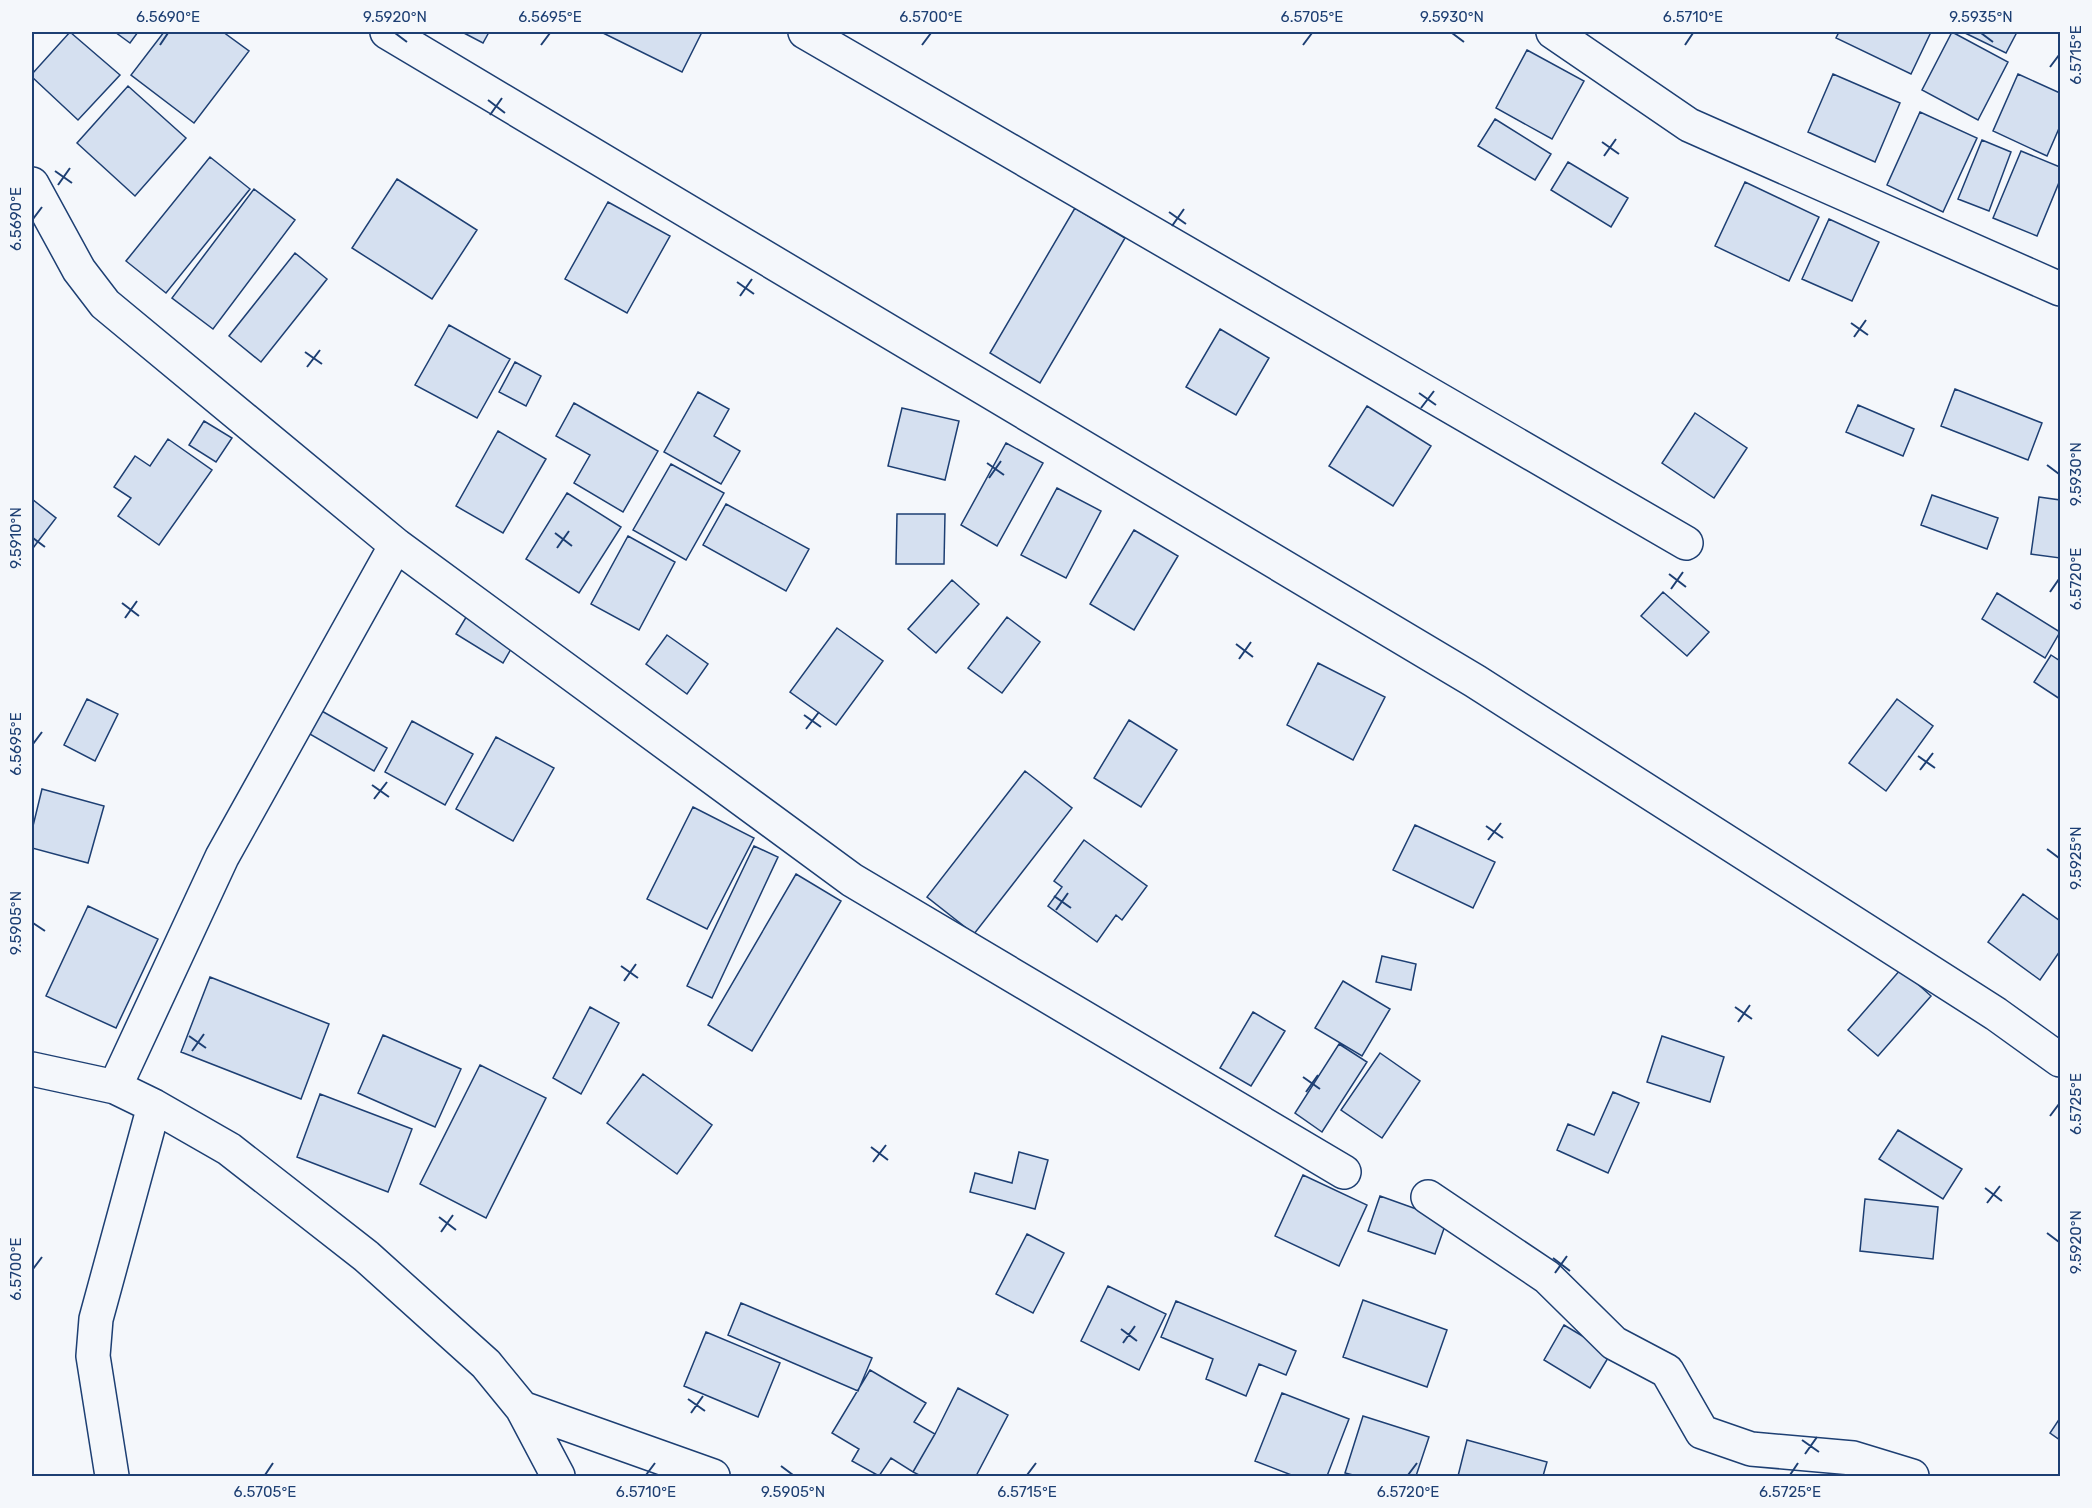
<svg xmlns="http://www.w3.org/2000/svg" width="2092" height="1508" viewBox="0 0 2092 1508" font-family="Rubik,sans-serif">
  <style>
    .building { fill: #d5e0f0; stroke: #1d3f73; stroke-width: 1.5 }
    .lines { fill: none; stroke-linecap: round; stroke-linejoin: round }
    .street-casing { stroke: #1d3f73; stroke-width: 36 }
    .street { stroke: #f4f7fb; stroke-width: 33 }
    .ticks { fill: none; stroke: #1d3f73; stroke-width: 2 }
    .neatline { fill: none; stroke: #1d3f73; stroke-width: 2 }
    .ticks-label { font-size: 15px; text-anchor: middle; fill: #1d3f73 }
  </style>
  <rect width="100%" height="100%" fill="#f4f7fb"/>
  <path class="building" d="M70,32l50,43 -42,45 -46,-43v-3z
    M115,32h23l-8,11z
    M164,32h59l26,19 -55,72 -63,-48z
    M462,32h27l-6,11z
    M601,32h101l-20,40z
    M1839,32h92l-20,42 -75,-36z
    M1952,32l56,30 -30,58 -56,-30z
    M1963,32h54l-11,21z
    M1527,50l57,31 -32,58 -56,-31z
    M1833,74l67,29 -25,59 -67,-30z
    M2018,74l42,19v33l-13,30 -54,-25z
    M128,86l58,52 -51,58 -58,-53z
    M1920,112l57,26 -34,74 -56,-27z
    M1495,119l56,35 -16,26 -57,-34z
    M1982,140l29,12 -22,59 -31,-12z
    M2021,151l39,16v13l-23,56 -44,-18z
    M210,157l40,32 -84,104 -40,-32z
    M1568,162l60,36 -17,29 -60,-37z
    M397,179l80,51 -45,69 -80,-51z
    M1745,182l74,35 -30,64 -74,-35z
    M254,189l41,31 -82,109 -41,-31z
    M608,202l62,34 -43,77 -62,-34z
    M1075,208l50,30 -85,145 -50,-30z
    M1829,219l50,23 -27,59 -50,-22z
    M295,253l32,26 -66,83 -32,-26z
    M449,325l61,34 -33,59 -62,-33z
    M1220,329l49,29 -33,57 -50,-28z
    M515,362l26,14 -15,30 -27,-14z
    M1955,389l87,34 -14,37 -87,-34z
    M698,392l31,17 -15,27 26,15 -19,33 -57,-32z
    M574,403l84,48 -35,61 -49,-29 16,-28 -34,-19z
    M1858,405l56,24 -11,27 -57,-24z
    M1367,406l64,40 -38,60 -64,-40z
    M902,408l57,13 -14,59 -57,-14z
    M1695,413l52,35 -33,50 -52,-35z
    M204,421l28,17 -16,24 -27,-17z
    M498,431l48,28 -43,74 -47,-27z
    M168,439l44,31 -53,75 -41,-29 13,-18 -17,-11 21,-31 15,10z
    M1006,443l37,20 -46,83 -36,-21z
    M671,464l53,29 -38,67 -53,-30z
    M1057,488l44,23 -35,67 -45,-23z
    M567,493l54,34 -42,66 -53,-34z
    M1932,495l66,23 -11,31 -66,-24z
    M2039,497l21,3v58l-29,-4z
    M32,499l24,19 -23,30 -1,-1z
    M726,504l83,45 -23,42 -83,-46z
    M897,514h48l-1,50h-48z
    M1134,530l44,26 -44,74 -44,-26z
    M628,536l47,26 -36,68 -48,-26z
    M952,580l27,24 -43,49 -28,-24z
    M1663,592l46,40 -22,24 -46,-40z
    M1997,593l63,39 -15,26 -63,-39z
    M468,614l47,28 -12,21 -47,-29z
    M1007,617l33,25 -38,51 -34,-25z
    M837,628l46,33 -47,64 -46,-33z
    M667,635l41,29 -21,30 -41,-30z
    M2051,655l9,6v38l-26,-17z
    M1318,663l67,34 -32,63 -66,-35z
    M87,699l31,15 -23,47 -31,-16z
    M1897,699l36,27 -47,65 -37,-28z
    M320,710l67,38 -13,23 -66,-38z
    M1129,720l48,30 -36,57 -47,-29z
    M412,721l61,33 -28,51 -60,-33z
    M496,737l58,31 -41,73 -57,-32z
    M1025,771l47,37 -98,126 -47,-37z
    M42,789l62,17 -16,57 -56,-15v-18z
    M693,807l61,31 -47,91 -60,-30z
    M1415,825l80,37 -22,46 -80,-38z
    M1084,840l63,46 -25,34 -6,-5 -19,27 -49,-36 14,-19 -8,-6z
    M754,846l24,11 -66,141 -25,-12z
    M796,874l45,27 -89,150 -44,-26z
    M2023,894l37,27v30l-20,29 -52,-38z
    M88,906l70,33 -42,89 -70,-32z
    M1382,956l34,8 -5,26 -35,-8z
    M1901,969l30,27 -53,60 -30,-26z
    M210,977l119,47 -28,75 -120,-47z
    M1343,981l47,28 -28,47 -47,-28z
    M590,1007l29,16 -38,71 -28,-16z
    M1253,1012l32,19 -34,55 -31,-18z
    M383,1035l78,34 -26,58 -77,-34z
    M1662,1036l62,21 -14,45 -63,-20z
    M1339,1044l28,18 -45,70 -27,-19z
    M1380,1053l40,28 -38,57 -41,-28z
    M480,1065l66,33 -60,120 -66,-34z
    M643,1074l69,51 -35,49 -70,-51z
    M1613,1092l26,11 -31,70 -51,-23 11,-26 26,11z
    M320,1094l92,35 -24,63 -91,-35z
    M1898,1130l64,39 -19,30 -64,-40z
    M1019,1152l29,8 -13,49 -65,-17 5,-19 37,10z
    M1303,1175l64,30 -28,61 -64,-30z
    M1380,1196l67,24 -12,34 -67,-23z
    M1865,1199l73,8 -5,52 -73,-8z
    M1027,1234l37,19 -31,60 -37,-19z
    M1108,1286l58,28 -27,56 -58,-29z
    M1363,1300l84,30 -20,57 -84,-30z
    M1176,1301l120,50 -10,24 -27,-11 -13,32 -40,-17 7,-20 -52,-22z
    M741,1303l131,55 -14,33 -130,-56z
    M1564,1325l47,28 -21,35 -46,-28z
    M706,1332l74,31 -22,54 -74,-31z
    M870,1370l56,33 -12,19 21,12 -22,38 -22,-14 -12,18 -27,-15 7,-12 -27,-16z
    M958,1388l50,27 -32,61h-55l-8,-4 22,-38z
    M1282,1393l67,26 -22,57h-33l-39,-15z
    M1363,1416l66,21 -13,39h-59l-12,-3z
    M2060,1418v22l-10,-7z
    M1467,1440l80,22 -4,14h-85z"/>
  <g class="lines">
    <defs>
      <path id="street" d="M387,32l1088,649 521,333 64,46
        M805,32l881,511
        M1553,32l136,93 371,164
        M32,184l47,86 26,34 291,241 456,335 492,292
        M32,1069l83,18 39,19 75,43 137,107 120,108 36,44 36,68
        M115,1087l107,-230 174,-312
        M1428,1197l119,80 67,66 53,28 35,61 49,17 102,9 59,18
        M522,1408l191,68
        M112,1476l-19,-120 3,-37 58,-213"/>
    </defs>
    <use href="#street" class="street-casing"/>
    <use href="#street" class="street"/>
  </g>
  <path class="ticks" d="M395,33l12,9M1452,33l12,9M1981,33l12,9M160,45l8,-12M541,45l9,-12M922,45l9,-12M1303,45l9,-12M1685,45l8,-12M2050,67l9,-12M488,100l17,13M490,115l12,-17M1602,142l17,12M1604,156l12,-17M55,171l17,12M58,185l12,-17M1169,212l17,12M33,219l9,-12M1172,226l12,-17M737,282l17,12M740,296l12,-17M1851,323l17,12M1854,337l12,-17M305,352l17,12M307,367l13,-17M1419,393l17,12M1421,408l13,-17M987,463l17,12M2047,465l12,9M989,478l12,-17M555,533l17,13M33,538l12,9M557,548l12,-17M1669,574l17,13M1671,589l12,-17M2050,592l9,-13M122,603l17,13M125,618l12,-17M1236,644l17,13M1239,659l12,-17M804,715l17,12M806,729l13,-17M33,744l9,-12M1918,756l17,12M1920,770l13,-17M372,785l17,12M374,799l13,-17M1486,826l17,12M1488,840l13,-17M2047,849l12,9M1054,896l17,12M1056,910l12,-17M33,923l12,8M621,966l17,12M624,981l12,-17M1735,1007l17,12M1738,1022l12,-17M189,1036l17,12M192,1051l12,-17M1303,1077l17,12M1306,1092l12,-17M2050,1116l9,-12M871,1147l17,13M873,1162l13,-17M1985,1188l17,13M1987,1203l13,-17M439,1217l17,13M441,1232l12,-17M2047,1233l12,9M1553,1258l17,13M33,1269l9,-12M1555,1273l12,-17M1121,1329l16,12M1123,1343l12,-17M688,1399l17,12M691,1413l12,-17M1802,1440l17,12M1805,1454l12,-17M781,1466l12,9M265,1475l8,-12M646,1475l9,-12M1027,1475l9,-12M1408,1475l9,-12M1790,1475l8,-12"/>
  <rect width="2092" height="1508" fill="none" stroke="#f4f7fb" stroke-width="66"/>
  <rect x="33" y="33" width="2026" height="1442" class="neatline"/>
  <g class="ticks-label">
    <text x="168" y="22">6.5690°E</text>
    <text x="395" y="22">9.5920°N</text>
    <text x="550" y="22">6.5695°E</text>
    <text x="931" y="22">6.5700°E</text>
    <text x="1312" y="22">6.5705°E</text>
    <text x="1452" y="22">9.5930°N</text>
    <text x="1693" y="22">6.5710°E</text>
    <text x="1981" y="22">9.5935°N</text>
    <text transform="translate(2076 55) rotate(-90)" y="5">6.5715°E</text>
    <text transform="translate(16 219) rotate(-90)" y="5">6.5690°E</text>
    <text transform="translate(2076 474) rotate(-90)" y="5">9.5930°N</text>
    <text transform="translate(16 538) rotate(-90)" y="5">9.5910°N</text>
    <text transform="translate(2076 579) rotate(-90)" y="5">6.5720°E</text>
    <text transform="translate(16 744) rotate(-90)" y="5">6.5695°E</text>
    <text transform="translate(2076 858) rotate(-90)" y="5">9.5925°N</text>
    <text transform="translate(16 923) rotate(-90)" y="5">9.5905°N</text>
    <text transform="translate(2076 1104) rotate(-90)" y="5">6.5725°E</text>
    <text transform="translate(2076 1242) rotate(-90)" y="5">9.5920°N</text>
    <text transform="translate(16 1269) rotate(-90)" y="5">6.5700°E</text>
    <text x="265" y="1497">6.5705°E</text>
    <text x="646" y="1497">6.5710°E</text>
    <text x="793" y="1497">9.5905°N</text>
    <text x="1027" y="1497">6.5715°E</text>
    <text x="1408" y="1497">6.5720°E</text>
    <text x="1790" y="1497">6.5725°E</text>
  </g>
</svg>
